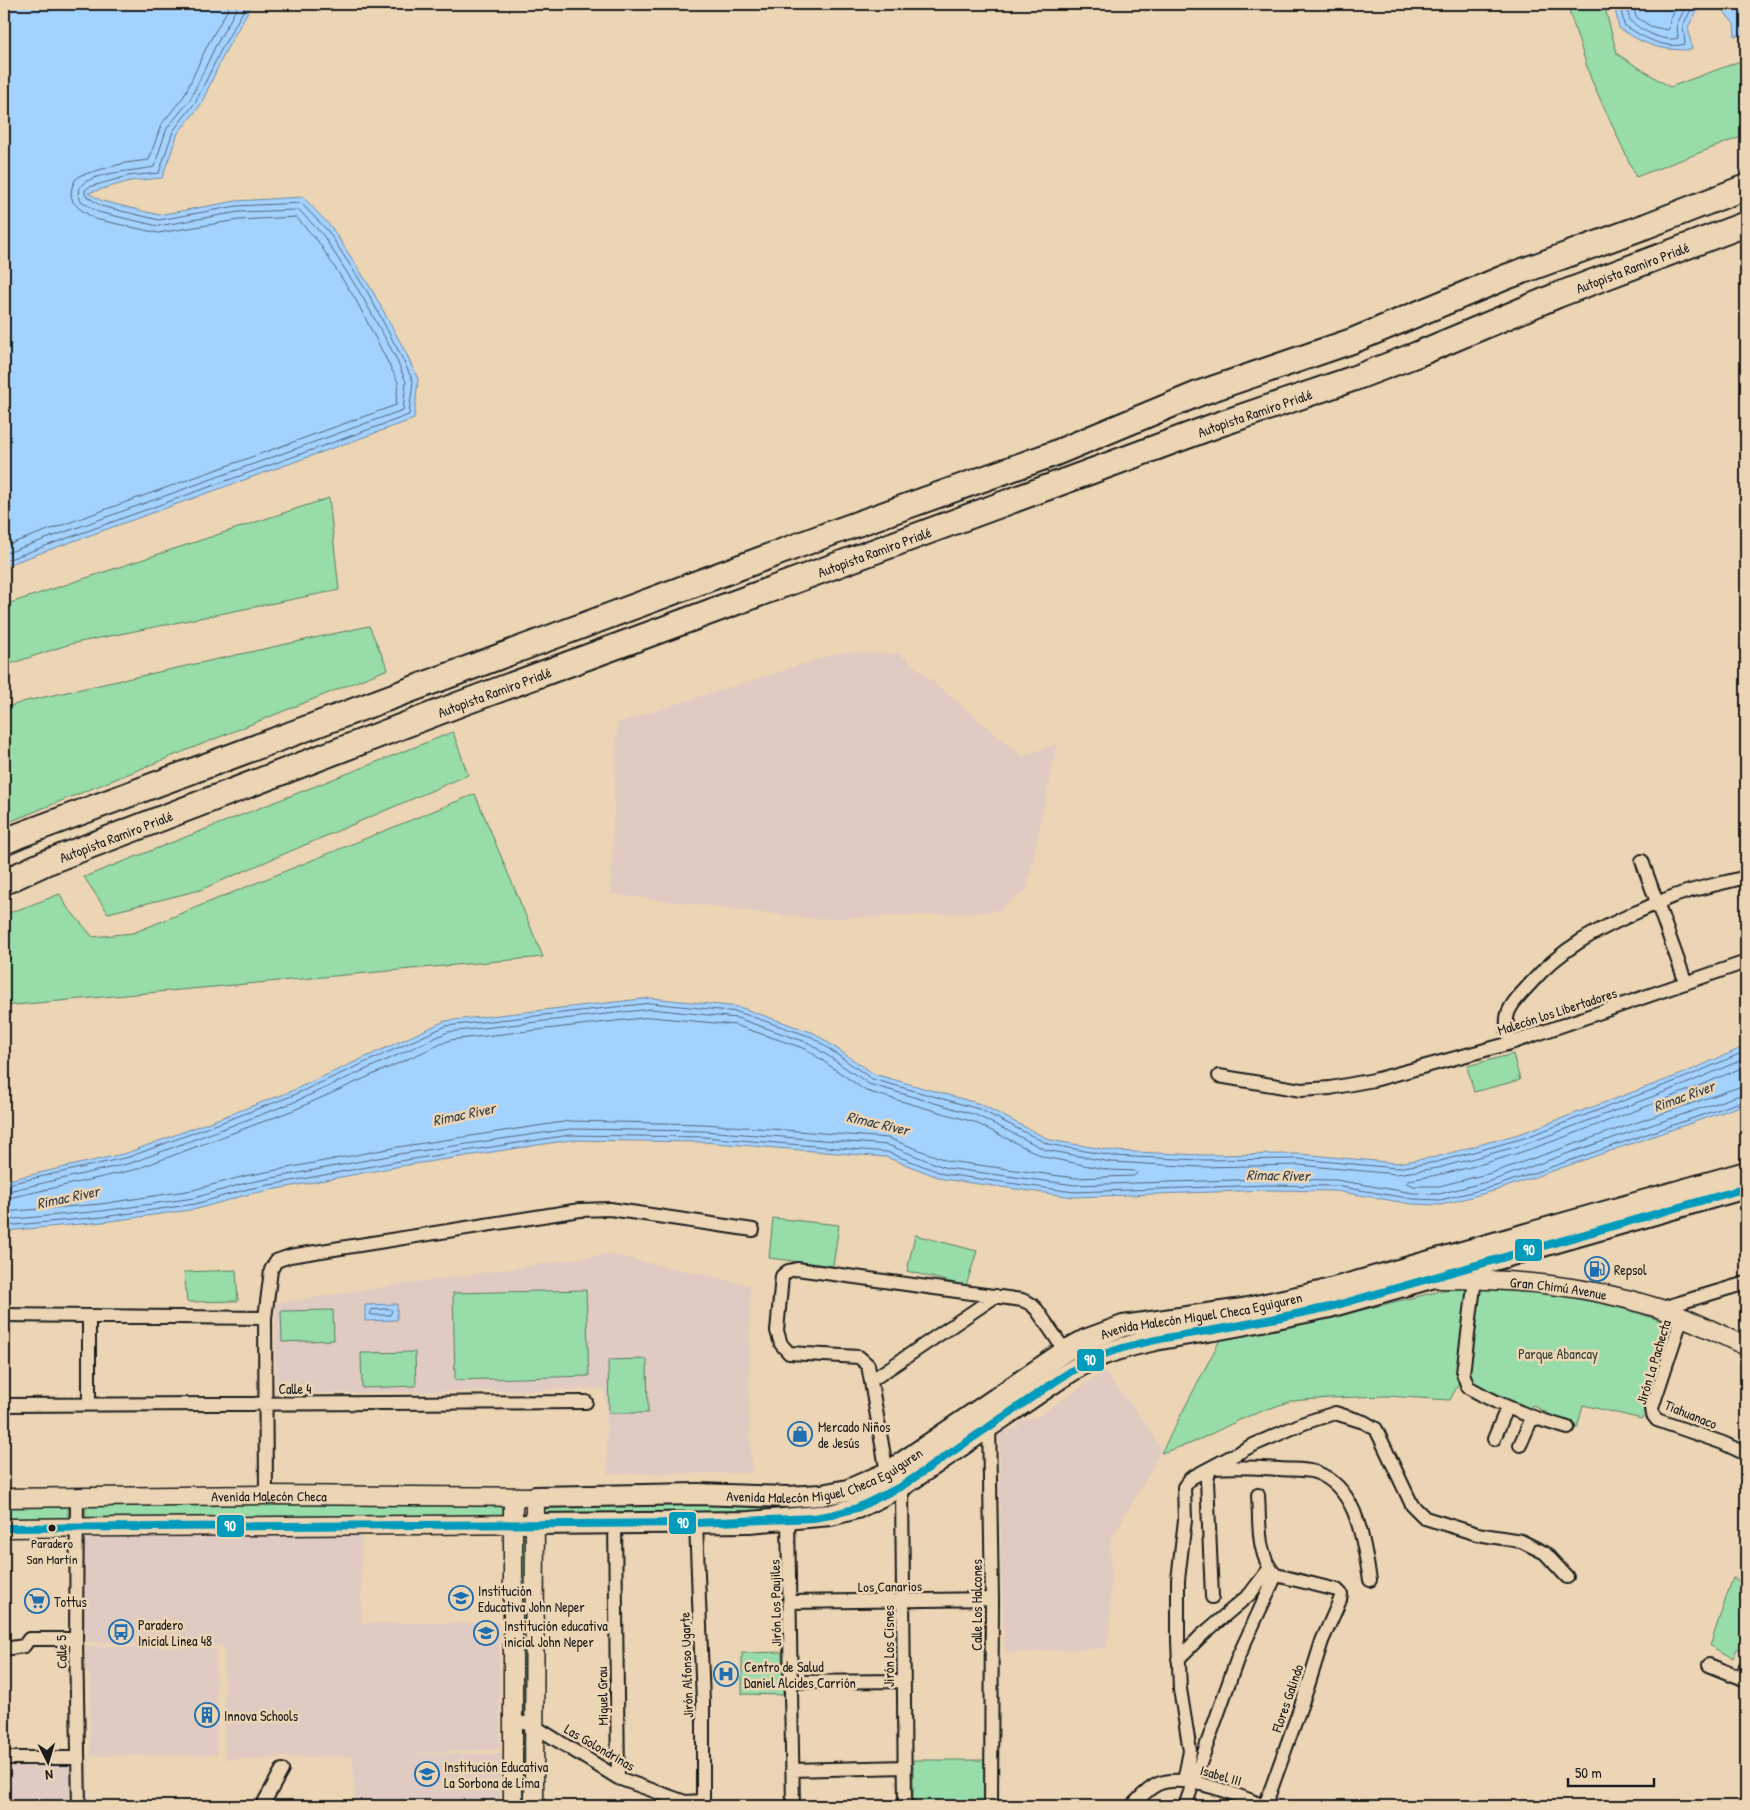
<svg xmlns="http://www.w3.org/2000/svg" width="1750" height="1810" viewBox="0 0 1750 1810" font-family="'Patrick Hand',sans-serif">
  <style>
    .built { fill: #e0cbc3 }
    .green { fill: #97dca9; stroke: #5a7c62 }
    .water { fill: #a4d2ff; stroke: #6e89a4 }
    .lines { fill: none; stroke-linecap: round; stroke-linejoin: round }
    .shore { stroke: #526577; stroke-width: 1 }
    .street-casing { stroke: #1c1c1c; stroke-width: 16 }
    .secondary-casing { stroke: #1c1c1c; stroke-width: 21 }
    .primary-casing { stroke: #1c1c1c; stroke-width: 24 }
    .highway-casing { stroke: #1c1c1c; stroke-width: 28 }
    .street { stroke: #ebd5b4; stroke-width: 12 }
    .secondary { stroke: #ebd5b4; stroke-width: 18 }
    .primary { stroke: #ebd5b4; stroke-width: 20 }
    .highway { stroke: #ebd5b4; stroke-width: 24 }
    .bus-1-casing { stroke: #ebd5b4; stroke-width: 11 }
    .bus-1 { stroke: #039bbc; stroke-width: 8 }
    .bus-dot { fill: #1c1c1c; stroke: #ebd5b4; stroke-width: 2 }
    .labels { text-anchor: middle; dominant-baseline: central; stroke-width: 5; stroke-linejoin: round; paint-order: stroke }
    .bus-label { font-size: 13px; fill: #1c1c1c; stroke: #ebd5b4 }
    .street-label { font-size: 14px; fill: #1c1c1c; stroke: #ebd5b4 }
    .poi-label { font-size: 14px; fill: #1c1c1c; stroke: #ebd5b4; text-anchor: start }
    .park-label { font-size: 14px; fill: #354238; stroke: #ebd5b4 }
    .water-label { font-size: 15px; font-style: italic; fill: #374049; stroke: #ebd5b4 }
    .line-badge { stroke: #ebd5b4; stroke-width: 2 }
    .badge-label { font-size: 14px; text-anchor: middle; font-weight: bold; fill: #fff }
  </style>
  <rect width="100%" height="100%" fill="#ebd5b4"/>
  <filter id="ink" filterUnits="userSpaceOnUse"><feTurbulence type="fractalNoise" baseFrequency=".02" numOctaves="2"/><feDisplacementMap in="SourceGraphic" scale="10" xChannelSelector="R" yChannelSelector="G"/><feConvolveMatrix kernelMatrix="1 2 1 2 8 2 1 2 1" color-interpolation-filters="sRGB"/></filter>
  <g filter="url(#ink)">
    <path class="built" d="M841,652l59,2 122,102 35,-12 -30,145 -28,21 -22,3 -163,6 -203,-25 6,-171z
      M609,1254l141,31 -1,129 3,59 -144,1 -3,-85 -329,5 -1,-91z
      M1104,1371l43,54 13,22 -2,11 -47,81 -1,92 -5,17 -100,5 -4,-84 -2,-139 19,-2 1,-7 18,-4z
      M362,1509l-1,114h138l1,126 -97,5h98l-1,52h-146l-1,-50 -128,3 -1,-113 -144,-4 2,-129z
      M85,1646l131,2 1,107 -127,1v-80l-4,-5z
      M87,1762l2,44h-85v-42z"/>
    <path class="green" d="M1567,4h37l13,50 53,33 76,-28v76l-110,42 -45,-98z
      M329,498l10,92 -269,54 -66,22v-61z
      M369,626l19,43 -384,155v-116l22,-7z
      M453,732l15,43 -268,115 -92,23 -24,-36z
      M475,794l68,163 -539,49v-91l56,-21 7,13 26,30 40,-4z
      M1513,1054l7,26 -46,12 -7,-26z
      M773,1218l66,7 -6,41 -64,-8z
      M915,1235l62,16 -11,35 -59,-15z
      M236,1270l2,31 -51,1 -3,-30z
      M1472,1287c32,2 65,4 97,9 36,6 70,17 105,29l-32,94 -59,-14 -6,24 -45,-24 -3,6 -68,-32 -11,21 -64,-4 -56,2 -39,3 -45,16 -54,26 -31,10 60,-115 95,-17 128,-31z
      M586,1290l3,86 -134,4 -2,-87z
      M333,1310l1,30 -52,2 -1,-31z
      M415,1352l1,34 -54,2 -1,-35z
      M647,1359l1,54h-39l-1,-53z
      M910,1476l-89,36 -276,7 -4,-16 166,-3z
      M172,1503l328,2 4,6 -3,5 -415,5v-17z
      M68,1504v18l-64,1v-18z
      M521,1538h7l-2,104h-5z
      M1733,1577l13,9v63h-9l-4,9 -23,-12z
      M782,1652l1,43 -41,-1v-41z
      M521,1653h7l-2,64h-7z
      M520,1731h6l2,75h-11z
      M913,1760h73l1,46h-74z"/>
    <path class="water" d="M4,4h248l-27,48 -25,54 -22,27 -16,45 -32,3 -42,12 14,8 57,14 77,-14 67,-4 29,31 40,62 33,61 13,28 -4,40 -410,147z
      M1614,4h132v31l-11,1 -1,-12 -15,-19 -21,4 -10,18 4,23c-34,0 -45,-4 -73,-22z
      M651,998l88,9 75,26 60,41 106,30 70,36 63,11 88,4 99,-1 96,9 40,-6 86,-24 160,-59 64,-28v58l-249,86 -56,15 -29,-1 -76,-13 -69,-1 -193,7 -131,-18 -57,-22 -182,-15 -134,-2 -169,26 -152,28 -52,15 -94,13 -99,9v-50l123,-28 160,-60 158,-72z
      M397,1304v16l-32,1v-16z"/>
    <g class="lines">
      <path class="shore" d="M1620,4l4,21c17,11 40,25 61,19l-2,-19 10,-19 5,-2
        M1626,4l4,17c12,9 33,22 48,17l-1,-14 10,-20
        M1633,4l3,13 14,9 17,4 2,-1 1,-9 9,-16
        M4,546l392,-141 2,-23 -42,-82 -39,-60 -21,-23 -58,3 -80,13 -63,-14 -15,-10 -7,-7 -2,-7 1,-8 3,-7 6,-5 44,-12 24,-3 12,-35 23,-29 24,-52 23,-40
        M4,554l399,-144 3,-28 -11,-26 -33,-60 -39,-61 -24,-25 -61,2 -80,14 -60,-14 -17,-11 -3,-7 1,-6c10,-16 58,-17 75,-21l13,-39 23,-28 25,-53 24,-43
        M4,561l405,-146 4,-34 -13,-27 -32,-61 -40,-62 -27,-28 -64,3 -78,14 -58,-14 -16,-11v-5l4,-3 39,-11 31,-3 14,-42 22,-28 26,-53 26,-46
        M1746,1066c-50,22 -100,41 -152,60 -60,23 -121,44 -185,54l-2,3 7,3h25l52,-13 248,-86 7,-1
        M4,1185l125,-28 160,-60 157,-71 205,-23 87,9 74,25 60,42 107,30 69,35 64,12 89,4 98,-1 97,9 41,-6 87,-24 160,-60 62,-27
        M4,1192l127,-29 161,-60 156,-71 203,-23 86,9 72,25 60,41 107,31 70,35 65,12 90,5 98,-2 97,9 42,-6 88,-24 160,-60 60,-26
        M4,1199l130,-29 160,-60 156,-70 201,-23 84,8 71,24 60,42 108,31 70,35 65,13 26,1 2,2 -3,3 -59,2 -127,-17 -60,-23 -183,-14 -135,-3 -172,26 -153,29 -52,14 -92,14 -97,8
        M4,1220l98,-9 92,-13 52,-15 153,-29 171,-25 134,2 184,14 58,23 129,17 192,-6 69,1 77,13 26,1 55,-14 75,-27 177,-60
        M4,1226l99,-9 92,-13 53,-15 152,-28 170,-26 134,2 183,15 57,22 130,18 193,-7 69,1 77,13 27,1 56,-14 250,-86
        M390,1309l2,2 -2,4h-17l-3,-1 2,-4z"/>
      <defs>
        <path id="street" d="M1642,861l44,122
          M1511,1043c-11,-31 0,-38 20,-60 31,-35 64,-52 106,-71 14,-6 28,-13 43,-18 21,-7 44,-11 66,-17
          M1219,1076l82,14 29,-2 44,-8 137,-37 235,-81
          M1475,1279l-12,94 5,14c32,19 64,31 100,41
          M1659,1309l87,-26
          M4,1315l261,3
          M1682,1317l-30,91 1,7 4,5 66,23 23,11
          M872,1380l124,-84
          M89,1404v-88
          M4,1405l582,-3
          M989,1421l3,178 -1,207
          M1494,1439l13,-31
          M1520,1445l12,-27
          M1215,1468c22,-2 43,0 65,1 11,1 25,0 35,3 43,15 48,69 55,108
          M1210,1469l-3,11 5,117
          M887,1473l-19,-108 -9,-8 -70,-4 -8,-9 -4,-13 5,-55 6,-5 9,-2 225,31 9,4 6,6 28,41
          M902,1486l3,320
          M266,1495l-1,-177 6,-48 5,-9 14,-5 290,-46 30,-1 143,21
          M1258,1495c2,26 -2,61 18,80l61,15 4,4 -1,6 -18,41 -15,48 -42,117
          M77,1497l-1,142 3,167
          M788,1520l5,286
          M696,1523l7,179v104
          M615,1524l3,254
          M790,1602l202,-3
          M4,1649l20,-3 5,-7h47
          M1178,1659l24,-24 48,-41 19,-25
          M1709,1665l37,15
          M1742,1679l4,-13
          M791,1682l112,-1
          M513,1720l21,6 84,52 67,24 17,-1
          M4,1758h74
          M792,1770l113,-3
          M1184,1781l6,-30 -10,-62 -2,-49v-60l7,-60 -1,-33 7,-9 60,-32 53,-23 31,-10 29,9 12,7 36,76 13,13 52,16 44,7 24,12 22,24
          M262,1806l20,-36
          M1132,1806c8,-8 15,-17 26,-22 27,-12 80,12 107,22
          M1185,1806l53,-149 38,-82"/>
        <g id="secondary">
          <path id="s1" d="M1440,1279c74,0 147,6 218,29 31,10 59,25 88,38"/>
          <path d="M513,1497v309"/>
          <path id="s2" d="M4,1498l262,-3 269,2 -1,309"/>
          <path d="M4,1528l531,-4"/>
        </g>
        <g id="primary">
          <path id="s3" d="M535,1497l163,-3 90,3 33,-2 27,-5 39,-17 178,-122 20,-11 38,-14 120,-17 77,-17 426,-120"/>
          <path d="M535,1524l214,-2 82,-7 26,-7 45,-22 154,-105c14,-9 27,-18 43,-25 36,-14 77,-20 115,-26 39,-7 78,-15 116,-23l416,-119"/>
        </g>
        <g id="highway">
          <path d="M4,842l16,-7 809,-301 224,-80 147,-61 152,-52 154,-64 140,-51 100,-39"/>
          <path id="s4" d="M4,882l41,-19 415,-159 757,-279 135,-46 66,-25 140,-59 188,-71"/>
        </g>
      </defs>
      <use href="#street" class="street-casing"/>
      <use href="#secondary" class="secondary-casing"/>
      <use href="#primary" class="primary-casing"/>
      <use href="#highway" class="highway-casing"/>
      <use href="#street" class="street"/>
      <use href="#secondary" class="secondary"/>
      <use href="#primary" class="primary"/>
      <use href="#highway" class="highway"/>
      <defs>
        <path id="bus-1" d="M4,1528l692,-5 118,-5 17,-3 26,-7 45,-22 154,-105c14,-9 27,-18 43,-25 36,-14 77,-20 115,-26 39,-7 78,-15 116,-23l416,-119"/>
      </defs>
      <use href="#bus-1" class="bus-1-casing"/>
      <use href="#bus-1" class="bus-1"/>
    </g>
  </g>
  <defs>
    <symbol id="fuel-ring" viewBox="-11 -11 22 22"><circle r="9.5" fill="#ebd5b4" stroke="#1f6fb2" stroke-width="1.5"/><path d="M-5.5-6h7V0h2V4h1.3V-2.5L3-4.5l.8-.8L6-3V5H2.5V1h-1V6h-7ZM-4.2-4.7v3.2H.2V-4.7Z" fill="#1f6fb2"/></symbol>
    <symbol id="shop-ring" viewBox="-11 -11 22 22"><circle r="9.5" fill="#ebd5b4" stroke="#1f6fb2" stroke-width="1.5"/><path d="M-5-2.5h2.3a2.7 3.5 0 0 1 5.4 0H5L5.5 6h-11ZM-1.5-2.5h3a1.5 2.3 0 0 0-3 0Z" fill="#1f6fb2"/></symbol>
    <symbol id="school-ring" viewBox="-11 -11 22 22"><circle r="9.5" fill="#ebd5b4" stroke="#1f6fb2" stroke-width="1.5"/><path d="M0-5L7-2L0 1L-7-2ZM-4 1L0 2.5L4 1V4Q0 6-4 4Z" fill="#1f6fb2"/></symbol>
    <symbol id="supermarket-ring" viewBox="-11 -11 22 22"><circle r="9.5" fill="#ebd5b4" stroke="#1f6fb2" stroke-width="1.5"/><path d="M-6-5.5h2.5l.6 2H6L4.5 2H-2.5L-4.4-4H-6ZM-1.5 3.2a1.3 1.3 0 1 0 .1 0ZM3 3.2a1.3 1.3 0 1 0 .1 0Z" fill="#1f6fb2"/></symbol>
    <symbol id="bus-ring" viewBox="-11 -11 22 22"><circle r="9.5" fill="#ebd5b4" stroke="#1f6fb2" stroke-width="1.5"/><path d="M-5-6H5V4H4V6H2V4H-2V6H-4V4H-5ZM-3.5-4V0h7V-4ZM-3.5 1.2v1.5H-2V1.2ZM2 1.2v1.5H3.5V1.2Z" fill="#1f6fb2"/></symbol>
    <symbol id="hospital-ring" viewBox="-11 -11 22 22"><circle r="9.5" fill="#ebd5b4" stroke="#1f6fb2" stroke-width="1.5"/><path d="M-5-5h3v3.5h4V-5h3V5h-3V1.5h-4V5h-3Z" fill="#1f6fb2"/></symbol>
    <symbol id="building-ring" viewBox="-11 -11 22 22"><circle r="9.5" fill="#ebd5b4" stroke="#1f6fb2" stroke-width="1.5"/><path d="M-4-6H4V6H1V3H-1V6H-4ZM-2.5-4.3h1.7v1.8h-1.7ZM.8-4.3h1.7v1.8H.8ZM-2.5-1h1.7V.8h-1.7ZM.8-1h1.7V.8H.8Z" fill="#1f6fb2"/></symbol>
  </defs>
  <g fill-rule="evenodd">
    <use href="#fuel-ring" x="1583" y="1255" width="28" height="28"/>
    <use href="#shop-ring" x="786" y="1420" width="28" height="28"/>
    <use href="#school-ring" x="447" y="1584" width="28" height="28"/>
    <use href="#supermarket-ring" x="23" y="1587" width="28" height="28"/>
    <use href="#bus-ring" x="107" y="1618" width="28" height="28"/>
    <use href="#school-ring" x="472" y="1619" width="28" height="28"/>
    <use href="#hospital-ring" x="712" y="1660" width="28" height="28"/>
    <use href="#building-ring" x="193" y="1701" width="28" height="28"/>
    <use href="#school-ring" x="413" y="1760" width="28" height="28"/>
  </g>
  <circle class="bus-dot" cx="52" cy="1528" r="4.5"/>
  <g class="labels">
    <g class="bus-label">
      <text x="52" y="1543">Paradero<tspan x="52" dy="16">San Martín</tspan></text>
    </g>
    <g class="street-label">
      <text stroke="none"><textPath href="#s4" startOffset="1741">Autopista Ramiro Prialé</textPath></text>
      <text stroke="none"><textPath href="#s4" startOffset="1336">Autopista Ramiro Prialé</textPath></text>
      <text stroke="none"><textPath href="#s4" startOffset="931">Autopista Ramiro Prialé</textPath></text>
      <text stroke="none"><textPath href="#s4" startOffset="526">Autopista Ramiro Prialé</textPath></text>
      <text stroke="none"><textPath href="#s4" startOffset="121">Autopista Ramiro Prialé</textPath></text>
      <text transform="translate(1557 1011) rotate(-18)">Malecón los Libertadores</text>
      <text stroke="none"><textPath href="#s1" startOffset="119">Gran Chimú Avenue</textPath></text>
      <text stroke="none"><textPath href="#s3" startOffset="714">Avenida Malecón Miguel Checa Eguiguren</textPath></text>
      <text transform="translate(1653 1362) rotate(-73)">Jirón La Pachecta</text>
      <text x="295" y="1388">Calle 4</text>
      <text transform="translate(1691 1414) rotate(22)">Tiahuanaco</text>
      <text stroke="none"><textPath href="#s3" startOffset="294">Avenida Malecón Miguel Checa Eguiguren</textPath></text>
      <text stroke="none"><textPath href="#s2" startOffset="265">Avenida Malecón Checa</textPath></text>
      <text transform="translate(890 1586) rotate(-1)">Los Canarios</text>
      <text transform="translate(775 1603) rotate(-91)">Jirón Los Paujiles</text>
      <text transform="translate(976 1605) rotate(-90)">Calle Los Halcones</text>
      <text transform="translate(888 1646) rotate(-90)">Jirón Los Cisnes</text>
      <text transform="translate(61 1652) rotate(-91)">Calle 5</text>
      <text transform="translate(686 1665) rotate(-92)">Jirón Alfonso Ugarte</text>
      <text transform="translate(602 1696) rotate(-91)">Miguel Grau</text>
      <text transform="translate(1287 1698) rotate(-71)">Flores Galindo</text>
      <text transform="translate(600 1747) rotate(30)">Las Golondrinas</text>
      <text transform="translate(1221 1775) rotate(16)">Isabel III</text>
    </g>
    <g class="poi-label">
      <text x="1614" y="1269">Repsol</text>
      <text x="818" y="1426">Mercado Niños<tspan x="818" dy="16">de Jesús</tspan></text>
      <text x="478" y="1590">Institución<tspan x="478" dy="16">Educativa John Neper</tspan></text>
      <text x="54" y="1601">Tottus</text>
      <text x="138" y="1624">Paradero<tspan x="138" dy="16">Inicial Linea 48</tspan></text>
      <text x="504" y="1625">Institución educativa<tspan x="504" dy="16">inicial John Neper</tspan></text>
      <text x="744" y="1666">Centro de Salud<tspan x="744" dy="16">Daniel Alcides Carrión</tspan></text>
      <text x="224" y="1715">Innova Schools</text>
      <text x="444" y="1766">Institución Educativa<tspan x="444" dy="16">La Sorbona de Lima</tspan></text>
    </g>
    <g class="park-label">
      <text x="1558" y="1353">Parque Abancay</text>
    </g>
    <g class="water-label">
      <text transform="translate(1684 1096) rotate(-20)">Rimac River</text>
      <text transform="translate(464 1114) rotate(-12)">Rimac River</text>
      <text transform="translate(878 1123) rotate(13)">Rimac River</text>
      <text transform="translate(1278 1175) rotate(1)">Rimac River</text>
      <text transform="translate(68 1197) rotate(-12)">Rimac River</text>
    </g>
  </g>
  <g class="line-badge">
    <rect x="1514" y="1238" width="29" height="24" rx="5" fill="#039bbc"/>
    <rect x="1076" y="1348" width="29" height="24" rx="5" fill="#039bbc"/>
    <rect x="668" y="1511" width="29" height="24" rx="5" fill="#039bbc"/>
    <rect x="216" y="1514" width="29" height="24" rx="5" fill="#039bbc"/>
  </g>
  <g class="badge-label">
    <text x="1529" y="1255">90</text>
    <text x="1090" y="1365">90</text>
    <text x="683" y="1528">90</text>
    <text x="230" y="1531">90</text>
  </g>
  <rect width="1750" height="1810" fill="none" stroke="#ebd5b4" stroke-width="20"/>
  <rect x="10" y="10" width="1730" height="1790" fill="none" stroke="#1c1c1c" stroke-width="2" filter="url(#ink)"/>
  <g transform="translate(48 1762) rotate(175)" stroke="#ebd5b4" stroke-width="4" paint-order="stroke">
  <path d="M0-4L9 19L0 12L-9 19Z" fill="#1c1c1c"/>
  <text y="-8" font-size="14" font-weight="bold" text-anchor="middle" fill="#1c1c1c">N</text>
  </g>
  <path d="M1568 1778v8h86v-8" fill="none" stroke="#1c1c1c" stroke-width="2.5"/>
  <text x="1575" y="1778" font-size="15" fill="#1c1c1c" stroke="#ebd5b4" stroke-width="4" paint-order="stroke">50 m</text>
</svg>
